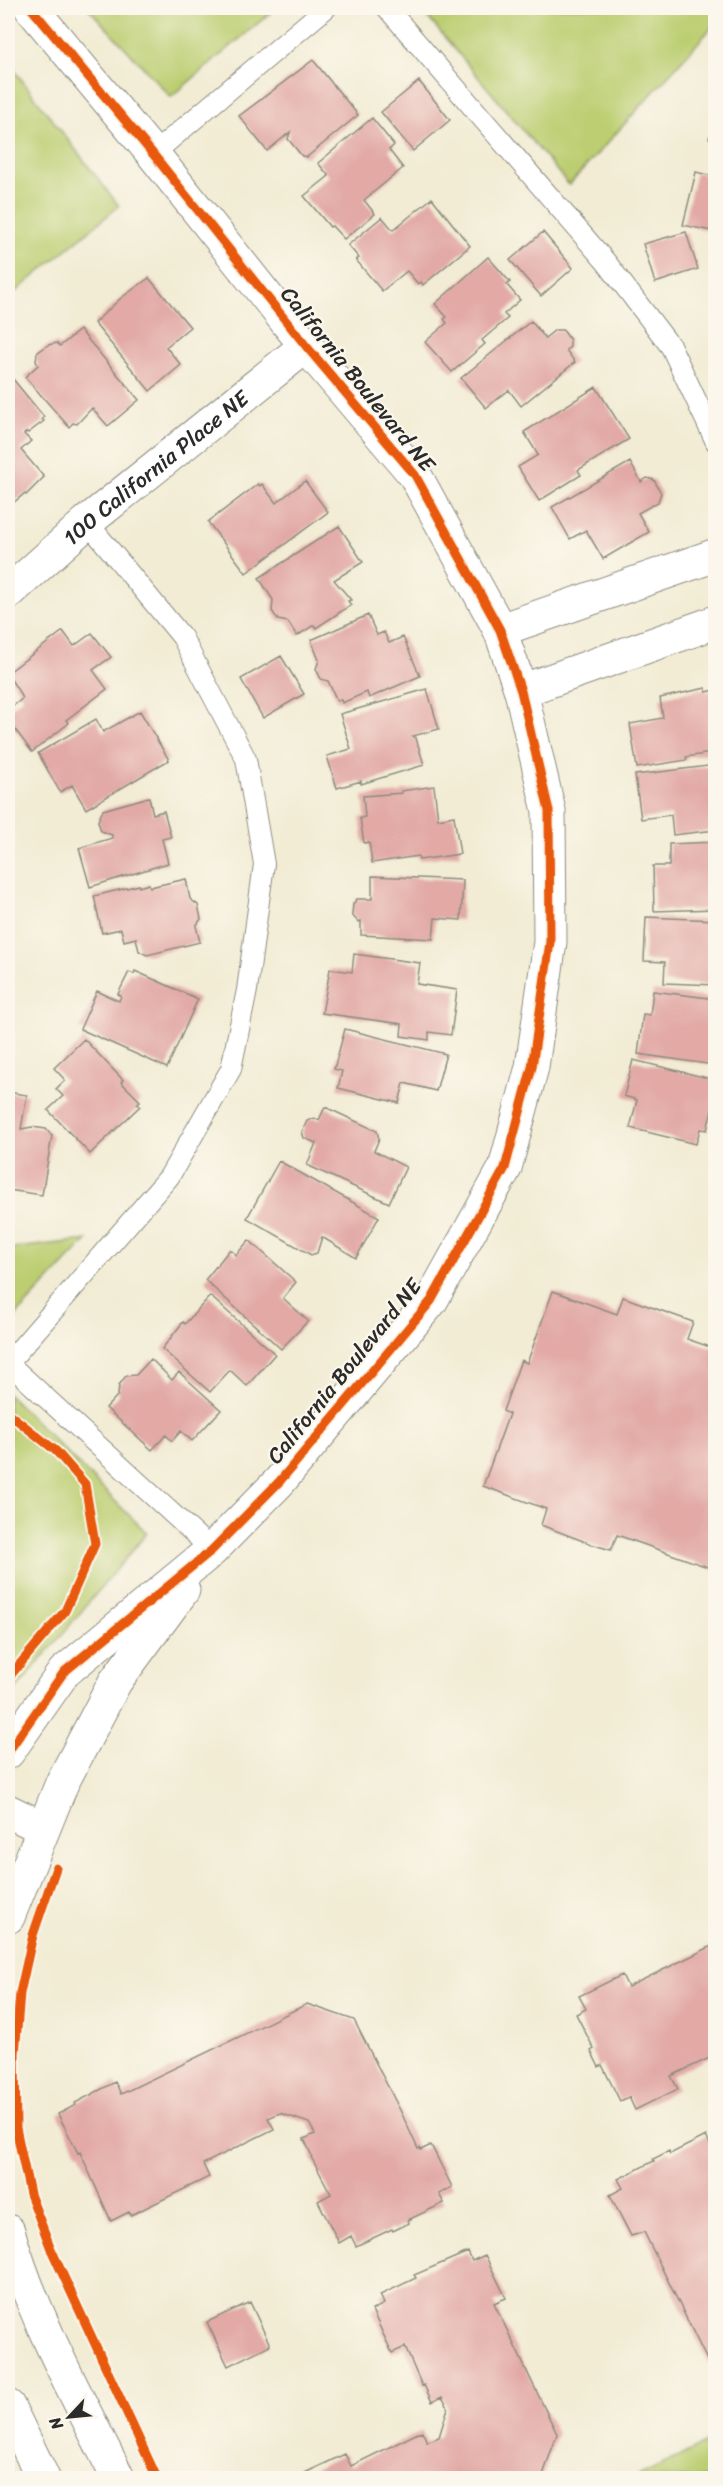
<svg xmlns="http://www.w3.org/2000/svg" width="723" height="2486" viewBox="0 0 723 2486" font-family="Sriracha,sans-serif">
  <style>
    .green { fill: #bcce71; stroke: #747c4e; stroke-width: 1.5 }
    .building { fill: #e2a9a5 }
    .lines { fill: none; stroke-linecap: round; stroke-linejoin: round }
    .lane-casing { stroke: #8e8c80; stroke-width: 22 }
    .street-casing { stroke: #8e8c80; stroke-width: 35 }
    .secondary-casing { stroke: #8e8c80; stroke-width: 35 }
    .lane { stroke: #fff; stroke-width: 20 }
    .street { stroke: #fff; stroke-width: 33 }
    .secondary { stroke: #fff; stroke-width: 33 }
    .cycleway-casing { stroke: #fbf7ec; stroke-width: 13 }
    .cycleway { stroke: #e8590c; stroke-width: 9 }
    .labels { text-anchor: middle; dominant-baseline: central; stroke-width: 4.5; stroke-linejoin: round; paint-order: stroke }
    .street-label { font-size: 22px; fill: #2b2b2b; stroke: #fbf7ec }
  </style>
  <rect width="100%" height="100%" fill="#fbf7ec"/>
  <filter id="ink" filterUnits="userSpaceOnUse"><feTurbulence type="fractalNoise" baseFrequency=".0167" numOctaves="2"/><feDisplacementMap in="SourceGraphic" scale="12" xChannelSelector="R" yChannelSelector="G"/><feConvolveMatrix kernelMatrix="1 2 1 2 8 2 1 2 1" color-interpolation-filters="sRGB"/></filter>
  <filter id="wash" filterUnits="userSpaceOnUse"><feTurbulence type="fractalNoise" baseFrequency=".008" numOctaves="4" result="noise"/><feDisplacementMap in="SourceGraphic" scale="24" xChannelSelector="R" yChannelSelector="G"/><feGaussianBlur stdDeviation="1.35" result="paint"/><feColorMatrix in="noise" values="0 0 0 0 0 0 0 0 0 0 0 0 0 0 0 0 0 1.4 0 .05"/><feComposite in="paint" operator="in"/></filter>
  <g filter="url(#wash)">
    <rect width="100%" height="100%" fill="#f2ecd4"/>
    <path class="green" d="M88,8h188l-105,89z
      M420,8h295v16l-146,161z
      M8,62l111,144 -111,92z
      M87,1240l-79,84v-75z
      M8,1394l139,139 -139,166z
      M715,2439v39h-81z"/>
    <g id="blocks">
      <path class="building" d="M313,60l45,55 -51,42 -5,-1 -14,-17 2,-7 -23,19 -28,-35z
        M419,81l31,39 -37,31 -32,-39z
        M372,118l22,27 -5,5 14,18 -39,32 11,14 -31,25 -12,-13 -2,1 -26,-31 25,-20 -11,-13z
        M715,121h1v19l-7,-2z
        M696,172l20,5v55l-33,-7z
        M432,198l38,48 -47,39 -2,-3 -3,2 -11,-13 -25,20 -26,-31 3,-2 -11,-13 34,-28 11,13z
        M543,232l30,36 -32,28 -31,-36z
        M686,232l12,37 -43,14 -12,-39z
        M488,257l22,25 -3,3 13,15 -16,14 4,4 -26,22 3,4 -33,28 -27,-30 22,-19 -3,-4 3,-2 -12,-13z
        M149,278l41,49 -24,20 15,18 -31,26 -56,-68 27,-25z
        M531,321l14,17 10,-8h8l7,10v7l-4,3 9,12 -54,44 -12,-16 -23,18 -25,-30z
        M80,330l59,70 -31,26 -16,-18 -15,16 -4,-1 -4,4 -44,-50 13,-12 -2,-4 1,-8 11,-8 9,-2 3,3z
        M8,373l36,44 -2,2 2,2 -16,12 -1,-1 -3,2 7,7 -10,9 23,27 -18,18 -2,-1 -12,10 -4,-5z
        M596,387l33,52 -51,31 3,5 -42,26 -21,-34 20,-12 -14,-23z
        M630,462l11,20 6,-4 7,2 7,13 -3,9 -20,11 11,19 -46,27 -17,-29 -16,9 -18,-32z
        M305,481l23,31 -82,61 -38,-51 50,-38 2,2 2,-2 14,19z
        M339,526l24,36 -29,18 17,20 -3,1 3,4 -35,23 -2,-3 -17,11 -9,-14 -10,-2 -6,-9 1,-11 -14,-22z
        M368,615l9,20 7,-3 5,11 14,-6 17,39 -51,22 -2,-6 -25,11 -1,-3 -4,1 -9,-20 -7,-2 -5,-10 3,-9 -8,-20z
        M63,631l11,15 18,-13 19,24 -18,13 14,19 -41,31 3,3 -37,29 -24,-32v-10l15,-12 -15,-23 2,-1 -1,-2z
        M281,656l23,38 -41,24 -22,-39z
        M706,688v4l10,-2v62l-30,5 1,3 -50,8 -7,-44 33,-6 -3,-20z
        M427,689l12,40 -26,7 3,2 8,27 -63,19v-3l-24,7 -10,-32 24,-7 -11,-35z
        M140,711l29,49 -83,49 -14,-24 -12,7 -22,-39 58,-34 7,13z
        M716,765v65l-43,5 -2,-20 -30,4 -6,-44z
        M434,786l4,33 16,-3 6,38 -41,6 -1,-4 -46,7 -3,-21 -5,1 -4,-25 5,-1 -2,-21 39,-3 -1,-2z
        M149,797l4,17 11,-3 7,26 -9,2 6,24 -78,24 -11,-39 33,-10v-3l-11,-4 -3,-10 5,-11z
        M716,842v67l-62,2 -1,-45h16v-22z
        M372,876l91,4 -2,40 -26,-2 -2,21 -72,-4v-14l-3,1 -6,-7 1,-11 4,-5h15z
        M186,879l4,20 8,6 3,14 -5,7 4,16 -53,13 -8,-4 -3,-13 -12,3 -3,-12 -19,4 -8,-37 45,-11v2l10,-3 1,3z
        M646,917l70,3v65l-52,-2 1,-21 -21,-1z
        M354,954l66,9 -3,21 40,6 -6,45 -22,-3v8l-28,-4 1,-12 -80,-11 8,-44 22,3z
        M135,971l63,28 -31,69 -87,-39 17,-38 22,10 2,-5 -3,-2 11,-22 5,2z
        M653,991l63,8 -2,66 -76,-11 5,-40 7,1z
        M345,1029l101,25 -10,37 -32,-8 -5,20 -61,-15 4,-17 -8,-2z
        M84,1039l39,41 -2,2 19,19 -3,3 3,2 -50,48 -42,-44 15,-14 -7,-7 9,-9 -11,-12z
        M633,1060l83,20v13l-9,37 -7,-1 -4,15 -66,-16 7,-28 -13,-4z
        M8,1092l19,3 -6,34 11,-2 14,2 6,7 -10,59 -34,-5z
        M325,1107l52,24 2,8 -5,12 32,16 -17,36 -82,-38 9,-22 -12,-5 -2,-6 5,-11 7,-3 5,2z
        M279,1161l100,56 -23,41 -34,-21 -5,16 -6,2 -64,-37z
        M249,1240l47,42 -13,16 25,23 -27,28 -76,-69 25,-31 6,6z
        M553,1291l64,23 6,-17 70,25 -6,17 29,10v221l-99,-35 -6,15 -20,-6 -50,-19 5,-16 -63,-23 26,-72 -6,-3 18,-51 6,3z
        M210,1296l65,58 -28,32 -17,-16 -20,22 -48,-43 21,-27 2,2z
        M151,1359l21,21 7,-8 42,38 -29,31 -11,-10 -9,10 -6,-6 -14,15 -46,-42 12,-13 1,-10 7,-9 10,-1z
        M716,1944v111l-45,21 7,13 -43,21 -6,-13 -9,4 -18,-36 -3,2 -8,-16 3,-2 -18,-35 10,-5 -7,-13 43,-21 6,12z
        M307,2004l47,16 47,92 17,37 2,-1 1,2 10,-5 21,42 -13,7 5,9 -36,17 1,3 -16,8 -1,-2 -36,17 -5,-10 -12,7 -21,-42 13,-7 -20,-37 1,-1 -8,-17 11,-5 -6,-11 -29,-10 -12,5 6,11 -71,35 6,13 -78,38 -2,-3 -18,9 -31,-69 -2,1 -20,-39 18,-9 -1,-2 40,-21 6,12z
        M706,2136l4,9 6,-3v223l-8,-3 -64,-130 -13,4 -21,-41 13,-7 -5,-9 36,-18 -1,-2 16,-8 1,3z
        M468,2252l4,9 13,-6 21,43 -12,5 63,131 -15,44h-248l51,-24 6,12 71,-35 5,11 12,-5 9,-29 -6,-11 -10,5 -8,-17 -2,1 -17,-39 -13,6 -20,-43 12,-6 -4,-9 36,-17 -2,-3z
        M250,2302l20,43 -42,21 -21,-44z"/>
    </g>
  </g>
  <g filter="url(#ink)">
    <use href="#blocks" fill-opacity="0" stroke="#8e8c80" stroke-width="1.5"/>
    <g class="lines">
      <defs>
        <path id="lane" d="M387,8l219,254 65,85 45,95
          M153,154l173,-146
          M8,1363l161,-186 62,-108 16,-79 17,-126 -18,-105 -64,-122 -95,-115
          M8,1363l204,187"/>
        <g id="street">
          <path id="s1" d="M8,593l79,-71 219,-176"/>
          <path d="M500,630l216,-75"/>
          <path d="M521,691l195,-69"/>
        </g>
        <path id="secondary" d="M8,1752l56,-80 148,-122 67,-68 152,-181 74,-133 27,-101 18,-125 -1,-131 -28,-120 -21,-61 -85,-155 -109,-129 -153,-192 -122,-146
          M8,1811l35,17
          M8,1917l54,-134 53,-101 68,-92
          M8,2231c25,86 70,167 110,247
          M8,2406l35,72"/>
      </defs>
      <use href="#lane" class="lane-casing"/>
      <use href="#street" class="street-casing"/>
      <use href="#secondary" class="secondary-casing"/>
      <use href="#lane" class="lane"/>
      <use href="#street" class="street"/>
      <use href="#secondary" class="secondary"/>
      <defs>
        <path id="cycleway" d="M8,1413l48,38 29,33 10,60 -30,67 -57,67
          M8,1752l56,-80 148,-122 67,-68 152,-181 74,-133 27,-101 18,-125 -1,-131 -28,-120 -21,-61 -85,-155 -109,-129 -153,-192 -122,-146
          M56,1868l-23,67 -13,58 -5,61 1,74 14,66 21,55 106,229"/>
      </defs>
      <use href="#cycleway" class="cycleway-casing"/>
      <use href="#cycleway" class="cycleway"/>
    </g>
  </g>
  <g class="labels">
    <g class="street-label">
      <text transform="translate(358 379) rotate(51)">California Boulevard NE</text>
      <text stroke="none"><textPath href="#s1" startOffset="194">100 California Place NE</textPath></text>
      <text transform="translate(344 1371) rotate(-51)">California Boulevard NE</text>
    </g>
  </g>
  <rect width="723" height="2486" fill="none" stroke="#fbf7ec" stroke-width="30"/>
  <g transform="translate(69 2417) rotate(244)" stroke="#fbf7ec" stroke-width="4.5" paint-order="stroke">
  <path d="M0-4.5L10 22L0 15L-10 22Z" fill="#2b2b2b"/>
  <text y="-9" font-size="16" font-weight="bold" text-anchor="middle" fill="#2b2b2b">N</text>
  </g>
</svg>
